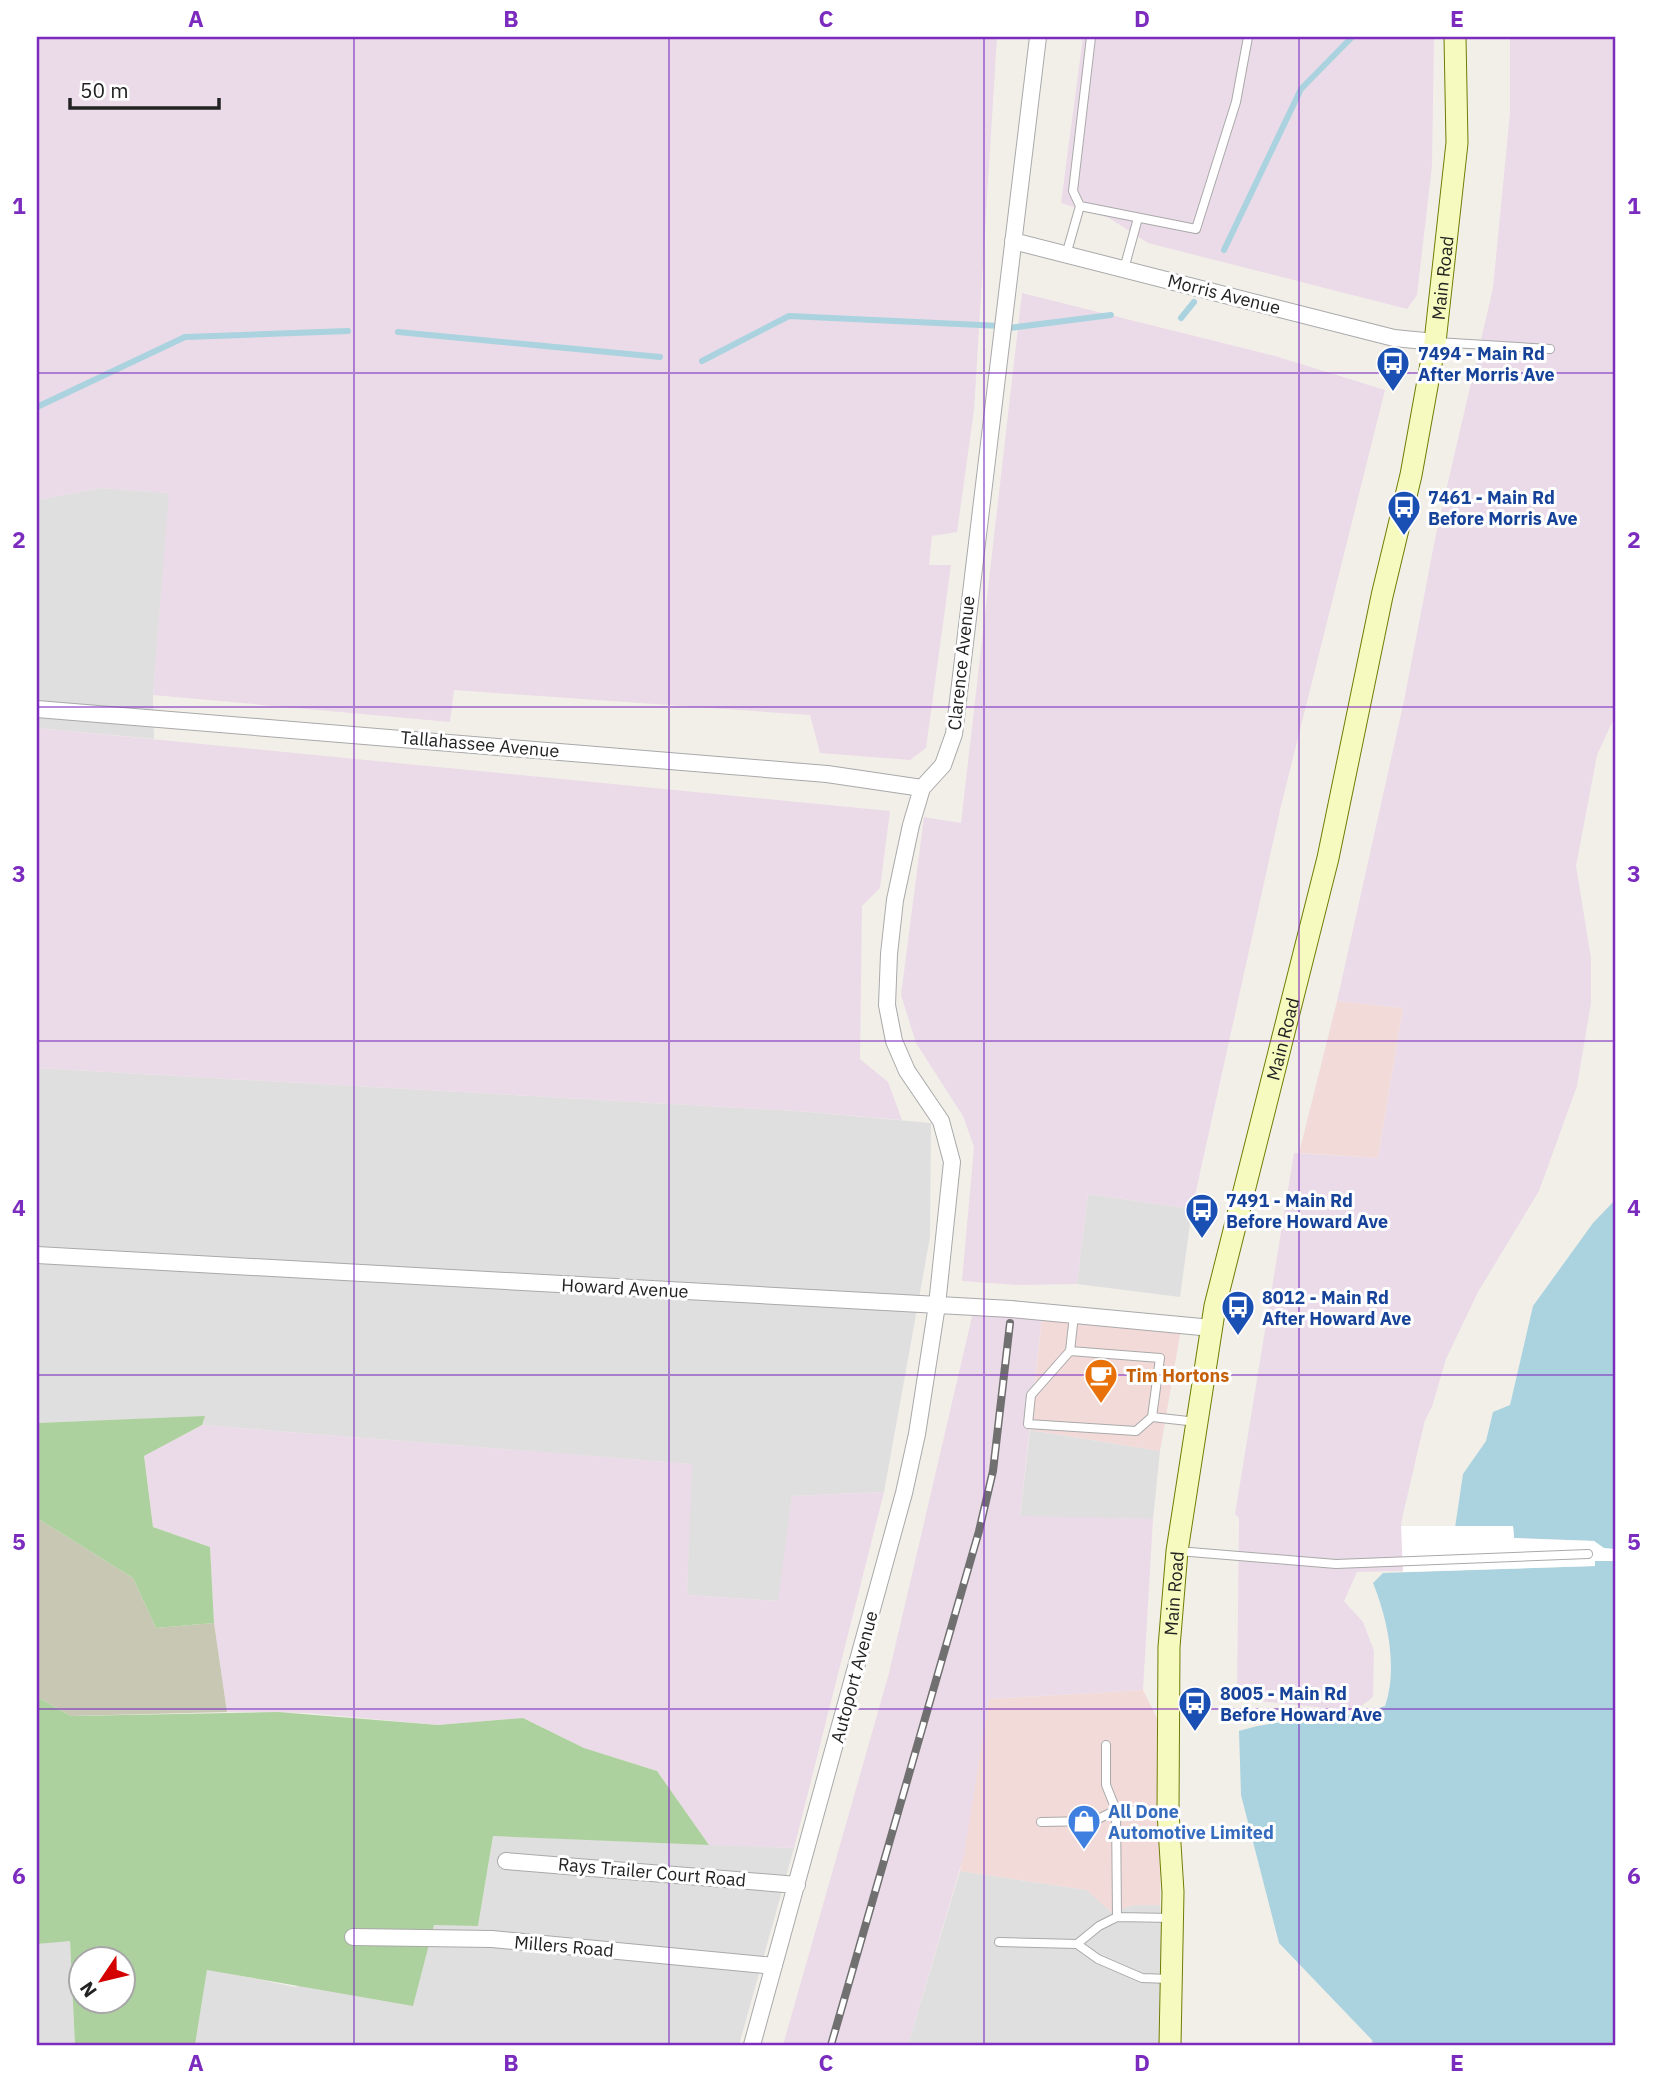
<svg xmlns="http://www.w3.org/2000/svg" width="1653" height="2082" viewBox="0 0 1653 2082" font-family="'IBM Plex Sans',sans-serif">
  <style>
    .residential { fill: #e0dfdf }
    .commercial { fill: #f2dad9 }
    .industrial { fill: #ebdbe8 }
    .construction { fill: #c7c7b4 }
    .forest { fill: #add19e; fill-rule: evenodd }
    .water { fill: #aad3df }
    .pier { fill: #fff }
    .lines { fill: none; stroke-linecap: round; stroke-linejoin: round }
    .stream { stroke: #aad3df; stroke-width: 6 }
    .service-casing { stroke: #a9a9a9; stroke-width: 10 }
    .minor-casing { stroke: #a9a9a9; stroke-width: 18 }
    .secondary-casing { stroke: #707d05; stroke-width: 23 }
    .service { stroke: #fff; stroke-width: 8 }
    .minor { stroke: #fff; stroke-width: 16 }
    .secondary { stroke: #f7fabf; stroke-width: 21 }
    .rail-casing { stroke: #707070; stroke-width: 8 }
    .rail { stroke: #fff; stroke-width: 5; stroke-dasharray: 16; stroke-linecap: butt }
    .grid { fill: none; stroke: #7b2cbf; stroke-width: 2; stroke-opacity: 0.55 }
    .labels { text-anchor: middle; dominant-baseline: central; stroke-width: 6; stroke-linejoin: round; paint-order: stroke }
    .street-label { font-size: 18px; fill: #222; stroke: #fff }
    .transit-label { font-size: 18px; font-weight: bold; fill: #164399; stroke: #fff; text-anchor: start }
    .food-label { font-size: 18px; font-weight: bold; fill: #c56008; stroke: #fff; text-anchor: start }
    .shop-label { font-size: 18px; font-weight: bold; fill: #366cbe; stroke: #fff; text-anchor: start }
    .neatline { fill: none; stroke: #7b2cbf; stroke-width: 2.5 }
    .grid-label { font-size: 23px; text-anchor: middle; font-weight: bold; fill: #7b2cbf }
  </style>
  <rect width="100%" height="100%" fill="#f2efe9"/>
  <path class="residential" d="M101,488l69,5 -17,202 1,44 -117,-11v-228z
    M37,1068l760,43 134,12 -1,114 -46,255 -92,4 -13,105 -92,-6 4,-131 -489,-39 2,-8 -167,6z
    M1088,1194l104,15 -12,88 -103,-13z
    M1030,1430l130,21 -7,68 -133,-2z
    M493,1836l301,12 -55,197h-544l12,-76 88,18 139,-63 44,2z
    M960,1871l127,19 24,22 23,-7h26l11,120 -3,20h-260z
    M70,1940l5,105h-38v-101z"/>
  <path class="commercial" d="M1337,1001l66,7 -25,150 -79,-5z
    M1042,1316l139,13 -21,122 -130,-21z
    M1143,1690l20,40 -3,175h-26l-23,7 -24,-22 -127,-19 29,-172z"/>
  <path class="industrial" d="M37,37h960l-23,373 -17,122 -25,4 -3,29h22l-25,183 -16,12 -90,-7 -10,-38 -356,-25 -4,32 -297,-27 16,-202 -68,-5 -64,12z
    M1083,37h351l-2,129 -15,129 -10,14 -259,-66 -39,-25 -48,-15z
    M1510,37h106v677l-19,41 -21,111 15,92v45l-14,83 -38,105 -61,101 -32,67 -14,48 -7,13 -24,103 1,3 53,2 59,9 80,4 10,7 -9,18 -238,6 -13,29 19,21 11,29 -1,46 -18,14 -118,-12 2,-181 -4,-4 59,-361 84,5 25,-150 -66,-7 67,-300 32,-167 57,-246 17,-175z
    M1022,293l253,63 110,34 -104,416 -89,403 -104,-15 -11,90 -60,1 -55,-4 12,-134 -11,-31 -47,-73 -15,-48 23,-178 37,6z
    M37,728l853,83 -10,77 -18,18 -2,153 28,23 14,38 -105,-9 -760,-43z
    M974,1308l68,8 -22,200 133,3 -10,171 -154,9 -25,156 -56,190h-125l106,-372z
    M202,1425l490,39 -5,131 91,6 14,-105 92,-4 -90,356 -85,-3 -52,-74 -73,-23 -61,-30 -85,7 -131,-12 -80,-1 -13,-89 -4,-76 -57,-20 -9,-71z"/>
  <path class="construction" d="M37,1518l96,60 23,50 58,-5 13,89 -156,4 -34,-19z"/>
  <path class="forest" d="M205,1416l-3,9 -58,31 9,71 57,20 4,76 -58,5 -23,-50 -96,-60v-95z
    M37,1697l34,19 207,-4 160,13 85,-7 61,30 73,23 52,74 -216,-9 -15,90 -44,-1 -21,81 -206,-36 -12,75h-120l-5,-104 -33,3zM80,1960h42v42h-42z"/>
  <path class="water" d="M1616,1199v846h-243l-1,-5 -93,-97 -38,-148 -2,-64c51,-16 100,-8 146,-25 13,-38 3,-86 -12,-123l10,-10 212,-7v-25l-81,-3 -1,-12 -58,2 8,-54 23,-33 7,-29 17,-7 23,-99 60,-83z"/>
  <path class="pier" d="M1401,1526h112l1,12 80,3 10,7 12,1v12h-21v5l-192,6z"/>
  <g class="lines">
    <path class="stream" d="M1224,250l77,-161 51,-52
      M1181,318l13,-16
      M1009,328l102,-13
      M398,332l262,25
      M702,361l87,-45 212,10
      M37,407l148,-70 163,-6"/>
    <defs>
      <path id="service" d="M1091,37l-18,154 7,15 116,23 40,-127 12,-65
        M1066,255l14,-49
        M1124,269l14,-51
        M1437,342l113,7
        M1070,1351l90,7 -8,59 -16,14 -108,-7 3,-29 39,-44 4,-36
        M1152,1417l45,5
        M1178,1551l158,13 252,-10
        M1106,1745v40l10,25 1,107 55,1
        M1041,1822l53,-1 22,-11 52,2
        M999,1942l78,2 21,15 44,19 28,1
        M1077,1944l22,-18 18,-9"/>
      <path id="minor" d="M1013,241l381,97 41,4
        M37,709l790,65 95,14
        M37,1255l974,54 201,19
        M506,1861l291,24
        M353,1937l139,2 282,27
        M752,2045l152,-552 13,-59 20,-129 15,-143 -11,-41 -34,-50 -13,-30 -7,-36 2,-51 6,-54 16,-75 11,-37 21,-23 11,-31 84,-697"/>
      <g id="secondary">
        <path id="s1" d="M1170,2045l3,-153 -5,-80 1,-165 8,-96 38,-245 113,-448 54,-262 29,-121 24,-133 22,-199 -2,-106"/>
      </g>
    </defs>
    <use href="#service" class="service-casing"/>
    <use href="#minor" class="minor-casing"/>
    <use href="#secondary" class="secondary-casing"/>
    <use href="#service" class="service"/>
    <use href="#minor" class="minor"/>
    <use href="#secondary" class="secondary"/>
    <defs>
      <path id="rail" d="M831,2045l148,-514 14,-60 17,-148"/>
    </defs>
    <use href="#rail" class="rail-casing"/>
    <use href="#rail" class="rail"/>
  </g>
  <path class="grid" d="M354,37v2008M669,37v2008M984,37v2008M1299,37v2008M37,373h1579M37,707h1579M37,1041h1579M37,1375h1579M37,1709h1579"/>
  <defs>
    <symbol id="bus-pin" viewBox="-11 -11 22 30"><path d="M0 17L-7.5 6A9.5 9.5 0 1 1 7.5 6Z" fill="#1a4fb4" stroke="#fff"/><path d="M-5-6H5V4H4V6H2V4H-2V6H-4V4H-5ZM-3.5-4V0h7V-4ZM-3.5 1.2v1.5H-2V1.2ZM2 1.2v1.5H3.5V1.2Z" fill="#fff"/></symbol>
    <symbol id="cafe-pin" viewBox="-11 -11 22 30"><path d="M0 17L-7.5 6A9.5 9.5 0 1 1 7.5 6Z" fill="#e8710a" stroke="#fff"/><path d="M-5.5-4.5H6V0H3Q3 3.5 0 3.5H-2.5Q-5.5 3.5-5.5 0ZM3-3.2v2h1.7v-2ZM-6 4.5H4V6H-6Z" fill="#fff"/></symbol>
    <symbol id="shop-pin" viewBox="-11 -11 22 30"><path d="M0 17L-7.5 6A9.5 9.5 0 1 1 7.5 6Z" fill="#3f7fe0" stroke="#fff"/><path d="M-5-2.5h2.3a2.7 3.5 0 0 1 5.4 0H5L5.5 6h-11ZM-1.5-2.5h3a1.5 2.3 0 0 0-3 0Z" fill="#fff"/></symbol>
  </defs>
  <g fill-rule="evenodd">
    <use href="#bus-pin" x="1374" y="344" width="38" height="52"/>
    <use href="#bus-pin" x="1385" y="488" width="38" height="52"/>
    <use href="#bus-pin" x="1183" y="1191" width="38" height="52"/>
    <use href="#bus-pin" x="1219" y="1288" width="38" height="52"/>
    <use href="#cafe-pin" x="1082" y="1356" width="38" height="52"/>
    <use href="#bus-pin" x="1176" y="1684" width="38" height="52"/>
    <use href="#shop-pin" x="1065" y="1802" width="38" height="52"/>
  </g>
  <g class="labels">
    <g class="street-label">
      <text stroke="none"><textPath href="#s1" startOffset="1796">Main Road</textPath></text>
      <text transform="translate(1224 294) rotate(14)">Morris Avenue</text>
      <text transform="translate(961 663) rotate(-84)">Clarence Avenue</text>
      <text transform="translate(480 744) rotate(5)">Tallahassee Avenue</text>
      <text stroke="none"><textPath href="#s1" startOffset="1018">Main Road</textPath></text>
      <text transform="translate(625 1288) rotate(3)">Howard Avenue</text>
      <text stroke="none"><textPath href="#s1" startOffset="452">Main Road</textPath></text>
      <text transform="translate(854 1677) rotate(-75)">Autoport Avenue</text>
      <text transform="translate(652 1872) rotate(5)">Rays Trailer Court Road</text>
      <text transform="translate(564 1946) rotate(5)">Millers Road</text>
    </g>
    <g class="transit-label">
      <text x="1418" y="353">7494 - Main Rd<tspan x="1418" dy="21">After Morris Ave</tspan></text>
      <text x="1428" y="497">7461 - Main Rd<tspan x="1428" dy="21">Before Morris Ave</tspan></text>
      <text x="1226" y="1200">7491 - Main Rd<tspan x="1226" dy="21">Before Howard Ave</tspan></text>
      <text x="1262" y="1297">8012 - Main Rd<tspan x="1262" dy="21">After Howard Ave</tspan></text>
      <text x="1220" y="1693">8005 - Main Rd<tspan x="1220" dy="21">Before Howard Ave</tspan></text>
    </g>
    <g class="food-label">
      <text x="1126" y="1375">Tim Hortons</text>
    </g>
    <g class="shop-label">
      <text x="1108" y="1811">All Done<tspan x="1108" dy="21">Automotive Limited</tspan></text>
    </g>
  </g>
  <rect width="1653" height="2082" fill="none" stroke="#ffffff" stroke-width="77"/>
  <g transform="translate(102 1980) rotate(235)"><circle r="33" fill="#ffffff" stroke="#a7a7a7" stroke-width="2"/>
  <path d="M0-5L12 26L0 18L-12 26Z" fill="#d40000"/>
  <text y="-10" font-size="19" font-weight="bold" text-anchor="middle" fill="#222222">N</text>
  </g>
  <path d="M70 98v10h149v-10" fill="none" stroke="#222222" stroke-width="3.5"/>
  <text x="80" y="98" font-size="21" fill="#222222" stroke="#ffffff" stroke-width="5" paint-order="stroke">50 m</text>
  <rect x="38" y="38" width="1576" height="2006" class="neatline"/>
  <g class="grid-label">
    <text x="196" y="27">A</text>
    <text x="511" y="27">B</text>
    <text x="826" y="27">C</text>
    <text x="1142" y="27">D</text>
    <text x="1457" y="27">E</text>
    <text x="19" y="214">1</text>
    <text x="1634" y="214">1</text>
    <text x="19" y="548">2</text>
    <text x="1634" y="548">2</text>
    <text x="19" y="882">3</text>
    <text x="1634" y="882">3</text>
    <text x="19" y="1216">4</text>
    <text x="1634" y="1216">4</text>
    <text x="19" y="1550">5</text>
    <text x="1634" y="1550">5</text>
    <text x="19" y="1884">6</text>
    <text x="1634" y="1884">6</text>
    <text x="196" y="2071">A</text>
    <text x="511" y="2071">B</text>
    <text x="826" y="2071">C</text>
    <text x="1142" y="2071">D</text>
    <text x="1457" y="2071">E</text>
  </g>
</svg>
